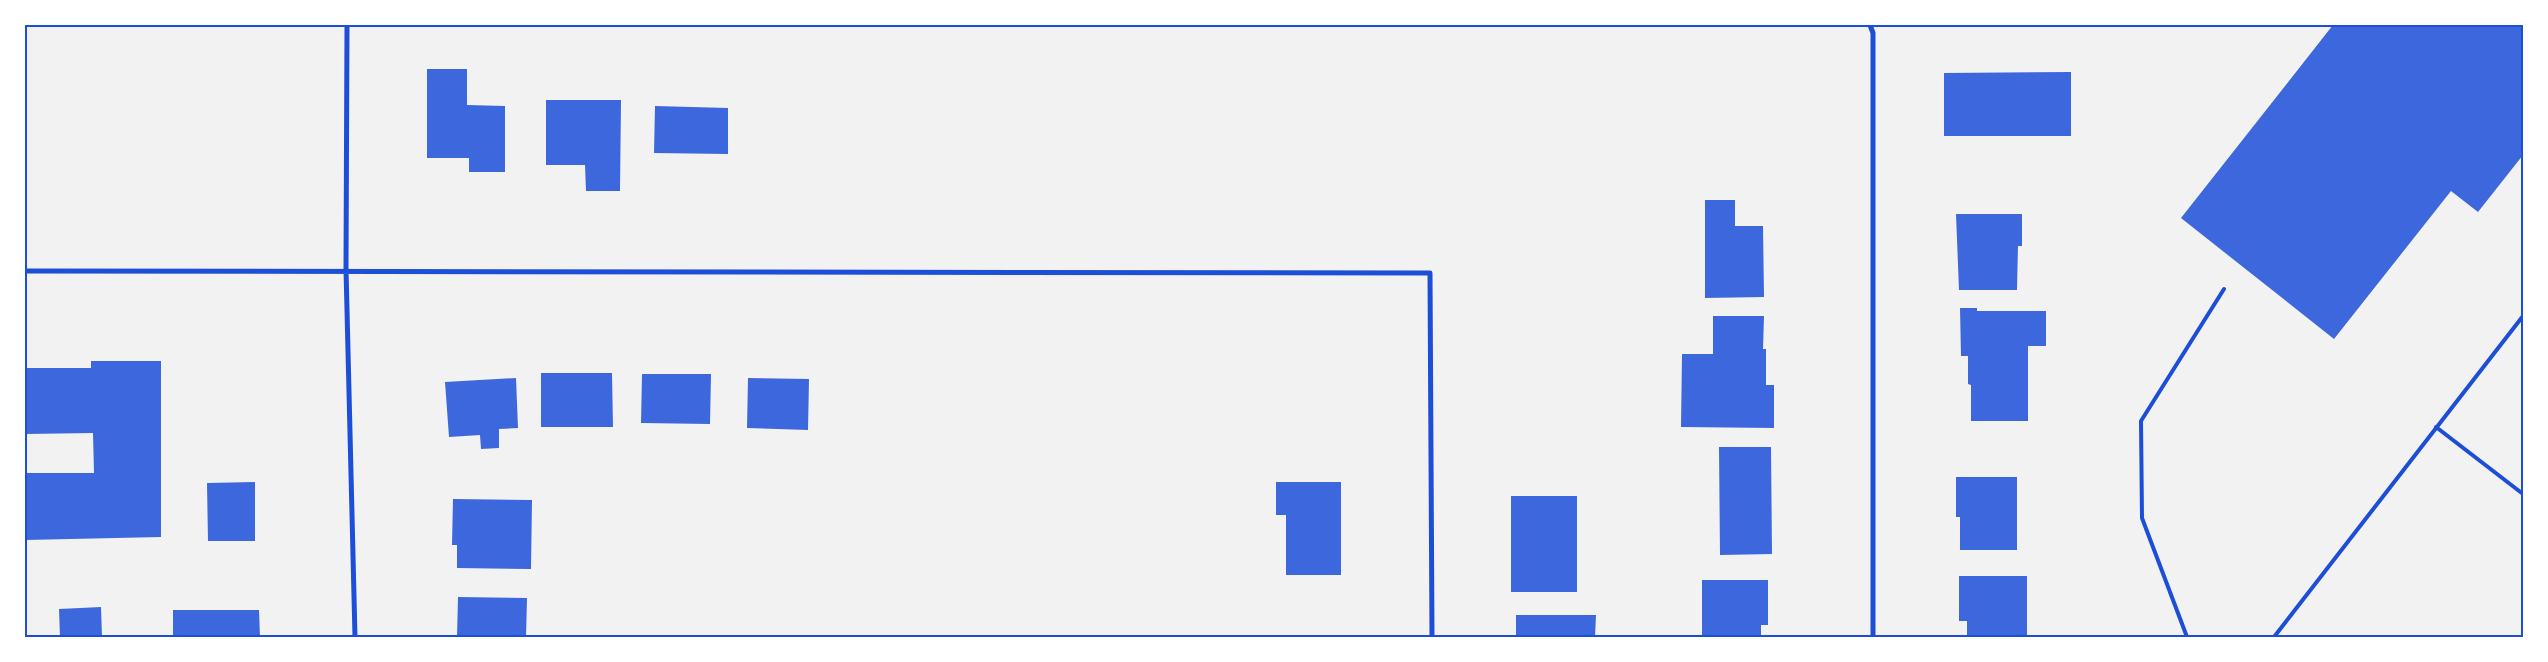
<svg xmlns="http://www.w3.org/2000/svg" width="2548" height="662" viewBox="0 0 2548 662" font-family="'Roboto Serif',serif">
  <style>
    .building { fill: #3d67dc }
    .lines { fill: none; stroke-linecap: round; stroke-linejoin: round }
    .service { stroke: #1d4ed8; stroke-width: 4 }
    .minor { stroke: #1d4ed8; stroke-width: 5 }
    .neatline { fill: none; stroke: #1d4ed8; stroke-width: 2 }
  </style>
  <rect width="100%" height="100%" fill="#f2f2f2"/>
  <path class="building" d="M2333,25h190v130l-45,57 -27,-21 -117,148 -153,-121z
    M427,69h40v36l38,1v66h-36v-14h-42z
    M2071,72v64h-127v-63z
    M546,100h75l-1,91h-34l-1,-26h-39z
    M655,106l73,2v46l-74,-1z
    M1705,200h30v26h28l1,71 -59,1z
    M1956,214h66v32h-4l-1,44h-58z
    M1960,308h17v3h69v35h-18v75h-57v-36l-3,-1v-28h-7z
    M1713,316h51l-1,33h3v36h8v43l-93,-1 1,-73h31z
    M91,361h70v176l-136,3v-67h69l-1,-40 -68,1v-66h66z
    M541,373h71l1,54h-72z
    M642,374h69l-1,50 -69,-1z
    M516,378l2,50 -19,1v19l-18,1 -1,-14 -31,2 -4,-55z
    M748,378l61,1 -1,51 -61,-2z
    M1719,447h52l1,107 -52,1z
    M1956,477h61v73h-57v-33h-4z
    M255,482v59h-47l-1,-58z
    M1276,482h65v93h-55v-60h-10z
    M1511,496h66v96h-66z
    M453,499l79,1 -1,69 -74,-1v-23h-5z
    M1959,576h68v61h-60v-16h-8z
    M1702,580h66v45h-7v12h-59z
    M458,597l69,1 -1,39h-69z
    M101,607l1,30h-42l-1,-28z
    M173,610h86l1,27h-87z
    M1516,615h80l-1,22h-79z"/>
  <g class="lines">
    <path class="service" d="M2436,427l87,67
      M2187,637l-45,-119 -1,-97 83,-132
      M2274,637l249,-321"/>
    <path class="minor" d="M347,25l-1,244 9,368
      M1870,25l3,8v604
      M25,271l1405,2 2,364"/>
  </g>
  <rect width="2548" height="662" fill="none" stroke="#ffffff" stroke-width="52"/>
  <rect x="26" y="26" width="2496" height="610" class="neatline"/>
</svg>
